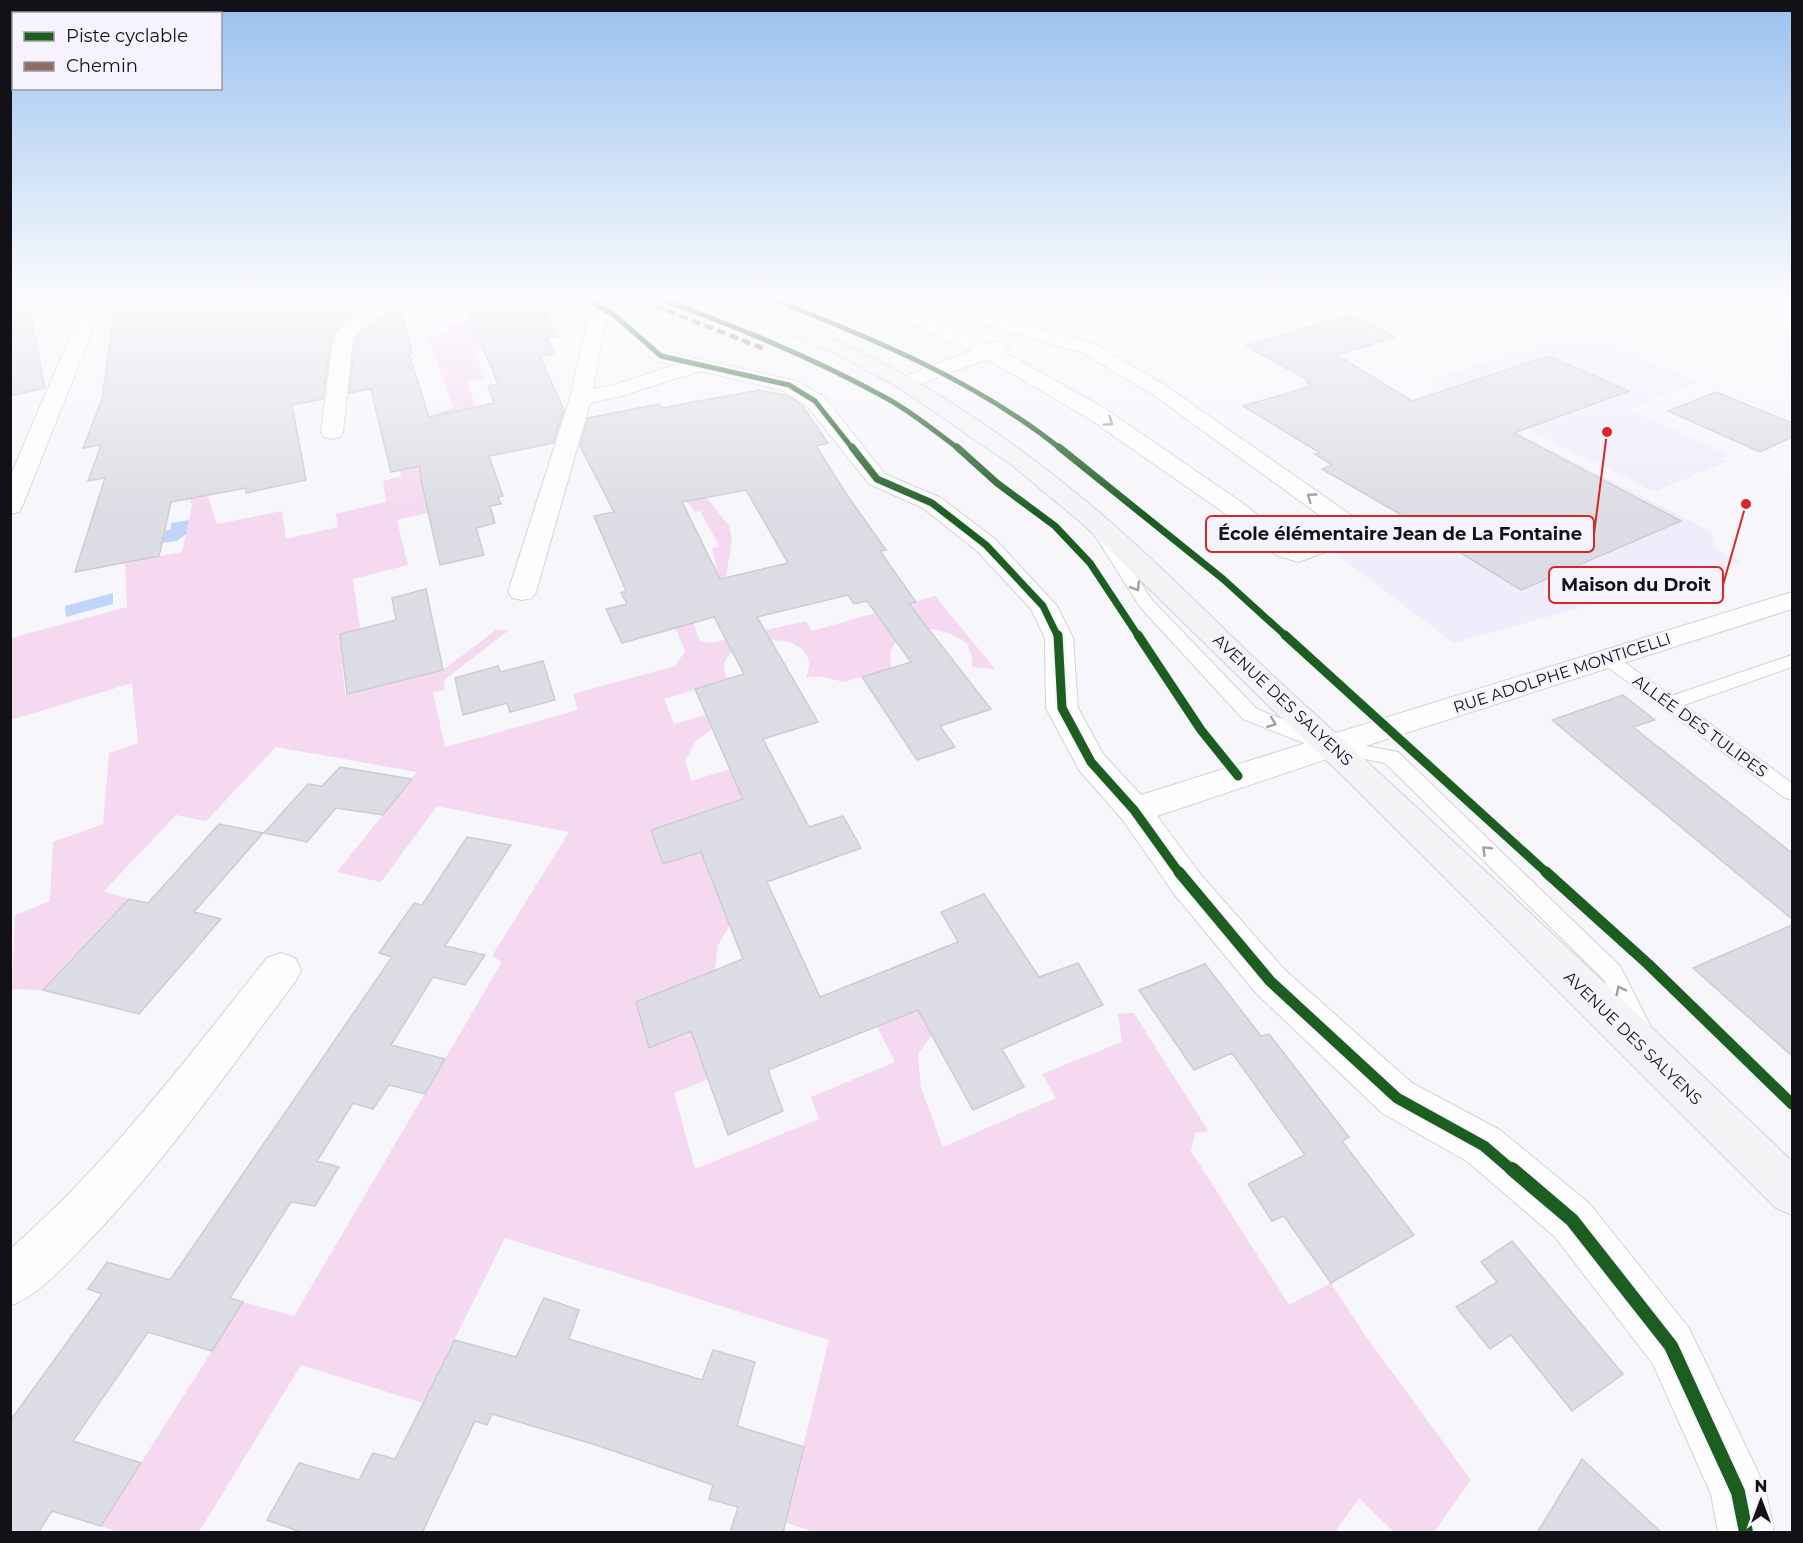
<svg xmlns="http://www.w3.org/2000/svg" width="1803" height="1543" viewBox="0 0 1803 1543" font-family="Montserrat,sans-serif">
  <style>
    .built { fill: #f0ecfc }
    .green { fill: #f4d9f0 }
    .water { fill: #c0d5fa }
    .building { fill: #dcdce4; stroke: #ccccd1; stroke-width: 1.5; fill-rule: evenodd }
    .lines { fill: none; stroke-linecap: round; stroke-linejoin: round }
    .service-casing { stroke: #d3d2d7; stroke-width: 2 }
    .minor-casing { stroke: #d3d2d7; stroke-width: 2 }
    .tertiary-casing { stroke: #d3d2d7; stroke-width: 2 }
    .secondary-casing { stroke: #d3d2d7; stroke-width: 2 }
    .service { fill: #fefefe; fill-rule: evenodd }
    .minor { fill: #fefefe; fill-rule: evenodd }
    .tertiary { fill: #fefefe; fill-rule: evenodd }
    .secondary { fill: #f4f3f6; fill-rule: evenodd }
    .quiet { stroke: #8d6e63; stroke-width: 4.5; stroke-dasharray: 9 4.5; stroke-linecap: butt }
    .cycleway-far4-casing { stroke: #f6f3fe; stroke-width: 8 }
    .cycleway-far3-casing { stroke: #f6f3fe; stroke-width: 10 }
    .cycleway-far2-casing { stroke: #f6f3fe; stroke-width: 13 }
    .cycleway-far1-casing { stroke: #f6f3fe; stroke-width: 15 }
    .cycleway-casing { stroke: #f6f3fe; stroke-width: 18 }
    .cycleway-far4 { stroke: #1b5e20; stroke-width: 5 }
    .cycleway-far3 { stroke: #1b5e20; stroke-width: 7 }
    .cycleway-far2 { stroke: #1b5e20; stroke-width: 9 }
    .cycleway-far1 { stroke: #1b5e20; stroke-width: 11 }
    .cycleway { stroke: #1b5e20; stroke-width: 14 }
    .oneway { stroke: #a09fa2 }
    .labels { text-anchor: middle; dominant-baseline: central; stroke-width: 5; stroke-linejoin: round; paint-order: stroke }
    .street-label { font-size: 16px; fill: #121117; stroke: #f6f3fe }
    .leader { fill: none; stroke: #d62828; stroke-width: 2 }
    .callout-dot { fill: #d62828; stroke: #f6f3fe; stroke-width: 2 }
    .callout { fill: #f6f3fe; stroke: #d62828; stroke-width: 2 }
    .callout-label { font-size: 18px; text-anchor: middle; font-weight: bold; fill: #121117 }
  </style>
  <rect width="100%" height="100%" fill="#f7f6fb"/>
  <path class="built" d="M1558,339l43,2 97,41 -69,27 101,46 -9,4 4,3 -71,30 -224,-112z
    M1463,405l247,126 6,18 27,13 -289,81 -118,-89 180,-70z"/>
  <path class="green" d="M224,298h41v4l-60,186 12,36 65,-13 4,28 52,-12 -2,-13 50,-12 -3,-21 18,-5 -4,-19 47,-16 -10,-28 19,-5 -25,-72 21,-4 -2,-6 49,-9 14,28 -35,7 11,26 -19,4 12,34 -56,54 -2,7 10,35 -34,8 11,45 -55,14 7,50 -20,5 5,61 98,-25 53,-40h13l-65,50 1,10 -12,2 12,55 133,-37 -5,-16 102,-28 10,-15 -19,-45 47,-26 3,-16 -4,-16 7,-2 -19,-35 -6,1 -25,-43 17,3 43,54 3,14 -7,42 -35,31 10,28 10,2 96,-22 6,10 123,-35 60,73 -23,-2v-10l-5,-14c-12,-7 -22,-13 -36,-14 -25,-1 -47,13 -39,39l-48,14 -20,-5h-18c21,-47 -76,-48 -82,-11 0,4 2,9 3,14l-63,19 10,25 31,-9 7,14 -17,13 -10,19 6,20 40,-12 14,30 -94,31 12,34 38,-12 29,73 -12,20 -3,25 -79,32 13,46 42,-17 17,48 -34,14 21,76 124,-50 -8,-22 84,-35 -18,-35 43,-17 12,25 -14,19 3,34 22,59 113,-49 -14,-24 80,-32 -4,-28 16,-1 74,118 -13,2 -4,18 98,154 42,-22 36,55 104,142 -37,52h-40l-35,-34 -24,34h-522l-28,-10 44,-182 -324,-102 -82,165 -122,-38 -102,167h-81l-17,-6 142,-224 51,14 208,-354 -10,-6 77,-124 -132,-26 -56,76 -44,-10 80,-100 -141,-25 -70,74 -30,-6 -72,76 25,8 -86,91 -31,-1 3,-74 35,-14 3,-59 50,-18 6,-71 29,-10 -6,-60 -121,37v-82l116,-31 -2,-44 57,-11 10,-46 -10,-41 23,-164z"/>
  <path class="water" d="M189,520l-3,14 -9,7 -23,3 4,-11 13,-4v-6z
    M113,593v11l-47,13 -1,-11z"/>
  <path class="building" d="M10,298h17l18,90 -35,8z
    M124,298h229l3,13 -12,9 -13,19 -8,60 -31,6 14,75 -60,13v-5l-75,14 -12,54 -84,16 30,-94 -17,3 13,-36 -18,3 19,-49 12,-90z
    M462,298h75l4,3 16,35 -11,2 8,15 -14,3 24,54 -11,33 -64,13 14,40 -5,1 3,7 -11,2 5,17 -19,5 8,27 -44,10 -19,-85 -1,-14 -29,6 -20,-83 -22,4 6,-53 7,-9 38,-24 12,46 -3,1 20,63 65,-14 -6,-17 10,-2z
    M1349,315l46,22 -58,18 75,46 137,-45 80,35 -115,42 167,88 -160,69 -95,-58 3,-1 -107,-62 10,-4 -17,-11 5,-1 -77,-47 69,-20 -6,-4 4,-1 -64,-35z
    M759,390l29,6 14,9 26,38 -12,3 31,49 39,55 -6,1 36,51 -7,2 82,105 -51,17 15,21 -38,13 -55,-83 49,-15 -44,-61 -13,3 -6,-9 -91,22 61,105 -55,17 46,88 34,-11 18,32 -94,34 53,115 138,-55 -17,-30 43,-18 55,83 39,-14 25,42 -101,44 22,38 -51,23 -55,-100 -150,60 15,41 -55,24 -37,-104 -42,17 -13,-46 107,-43 -42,-107 -38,12 -12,-34 92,-31 -48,-110 49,-15 -30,-57 -92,26 -16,-34 21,-5 -6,-11 5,-2 -32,-75 20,-4 -34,-66 8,-28 71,-14 3,4zM746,490l42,73 -68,16 -38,-77z
    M1716,392l76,31v14l-32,15 -92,-41z
    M426,589l17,81 -96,24 -7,-60 56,-14 -4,-22z
    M543,661l12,39 -45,12 -3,-9 -44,12 -8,-37 43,-12 2,6z
    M1623,695l32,25 -22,7 159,126v66l-240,-199z
    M340,767l72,12 -29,36 -47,-7 -29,34 -43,-9 44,-49 14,2z
    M219,824l44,9 -69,79 27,7 -82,95 -96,-24 86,-91 19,4z
    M467,837l44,8 -66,101 40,9 -20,30 -32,-8 -42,68 54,14 -20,35 -36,-9 -16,24 -20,-6 -36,58 22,6 -24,39 -24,-4 -61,96 13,4 -31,49 -64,-19 -75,109 68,22 -40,63 -49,-15 -14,22h-28v-112l92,-127 -14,-5 19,-27 63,18 222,-323 -13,-4 35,-50 8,2z
    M1792,925v131l-99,-88z
    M1205,964l56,72 8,-2 80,103 -7,4 72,94 -83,48 -47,-67 -12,5 -24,-37 57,-29 -73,-102 -38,17 -55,-80z
    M1512,1241l111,133 -51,37 -61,-76 -21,14 -34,-42 41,-25 -16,-20z
    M544,1298l35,12 -10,29 133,41 11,-30 42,12 -18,64 67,21 -21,86h-53l8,-26 -29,-8 4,-14 -117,-40 -104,-31 -5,11 -12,-4 -53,112h-118l-37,-13 32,-57 60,17 14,-27 22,6 60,-119 61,17z
    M1582,1459l80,74h-125z"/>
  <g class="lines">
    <defs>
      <path id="service" d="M1102,529l5,2 45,69 105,109 77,31 64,12 222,214 32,63 -3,8 -9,3 -9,-3 -27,-57 -219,-217 -61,-12 -81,-32 -103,-112 -46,-73z
        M1607,652l6,2 58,42 121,-41v12l-108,38 108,78v17l-7,-2 -184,-136 -3,-4 3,-4z"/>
      <path id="minor" d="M102,298h20l-27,26 -73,183 -3,5 -9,2v-37l66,-154 13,-16z
        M384,298h23l-47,31 -7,10 -10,93 -3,5 -8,2 -8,-2 -3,-5 12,-93 13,-18 19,-14z
        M575,298h22l23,12 48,42 128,29 27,15 62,78 56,24 54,41 62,67 16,32 5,70 25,46 38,41 190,-60 11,3 5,8 -5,8 -185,62 44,59 83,94 128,114 88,47 89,73 100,125 69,144 8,20 8,40h-56l-7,-38 -58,-130 -98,-127 -87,-75 -86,-49 -126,-120 -81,-98 -53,-76 -43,-49 -33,-62 -1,-70 -14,-29 -54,-58 -54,-43 -54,-24 -62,-78 -25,-16 -82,-19 -79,25 -31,7 -54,189 -4,6 -10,2 -10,-2 -4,-6 62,-194 18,-80 1,-8zM606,318l48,42 21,5 -65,21 -17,3z
        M863,298h24l102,46 10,-3 7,2 3,4 -5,5 100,56 137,94 53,41 4,2 42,-15 -188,-136 -69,-41 -140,-40 -28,-11 -3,-4h25l160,47 69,41 202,141 4,5 -4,5 -70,25 -22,-7 -53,-43 -135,-94 -101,-59 -75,28 -7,2 -7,-2 -3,-4 3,-4 73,-28 -105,-49z
        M1711,298h26l55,20v12l-78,-28z
        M281,953l14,5 6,12 -6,12c-68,90 -132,183 -211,264 -22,22 -44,48 -74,60v-57c98,-85 176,-190 257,-291z"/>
      <path id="tertiary" d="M1792,592v17l-461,148 -11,-3 -5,-8 5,-8z"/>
      <path id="secondary" d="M701,298c39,-1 78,18 114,33 104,44 199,109 285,182 68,58 130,124 196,184 168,152 332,308 496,464v54l-16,-7 -429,-428 -74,-70 -189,-185 -71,-59 -115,-79 -60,-32 -56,-24 -78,-29z"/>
    </defs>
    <use href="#service" class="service-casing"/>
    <use href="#minor" class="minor-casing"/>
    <use href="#tertiary" class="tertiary-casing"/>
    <use href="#secondary" class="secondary-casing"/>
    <use href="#service" class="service"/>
    <use href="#minor" class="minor"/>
    <use href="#tertiary" class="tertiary"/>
    <use href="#secondary" class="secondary"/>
    <path class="quiet" d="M643,298l8,6 116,46"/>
    <defs>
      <path id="cycleway-far4" d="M584,298l29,16 48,42 128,29 26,16 38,48
        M657,298c79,28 157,60 231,101 25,14 48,33 71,50
        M770,298c101,40 205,82 291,151"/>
      <path id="cycleway-far3" d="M852,447l25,32 55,24 54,42 57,61 15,31
        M957,447l40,36 58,43 35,37 49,74
        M1059,447l164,132 64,58"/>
      <path id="cycleway-far2" d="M1058,635l4,73 29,54 43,48 46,64
        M1138,635l63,95 37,46
        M1285,635l263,239"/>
      <path id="cycleway-far1" d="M1179,872l91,109 127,117 87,48 29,25
        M1546,872l102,92 144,140"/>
      <path id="cycleway" d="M1512,1169l60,51 99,126 67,146 8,40"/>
    </defs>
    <use href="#cycleway-far4" class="cycleway-far4-casing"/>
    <use href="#cycleway-far3" class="cycleway-far3-casing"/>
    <use href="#cycleway-far2" class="cycleway-far2-casing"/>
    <use href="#cycleway-far1" class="cycleway-far1-casing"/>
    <use href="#cycleway" class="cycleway-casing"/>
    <use href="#cycleway-far4" class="cycleway-far4"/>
    <use href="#cycleway-far3" class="cycleway-far3"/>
    <use href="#cycleway-far2" class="cycleway-far2"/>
    <use href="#cycleway-far1" class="cycleway-far1"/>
    <use href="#cycleway" class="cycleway"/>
  </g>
  <defs><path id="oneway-chevron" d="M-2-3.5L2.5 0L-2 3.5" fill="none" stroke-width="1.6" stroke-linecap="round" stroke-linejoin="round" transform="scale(1.5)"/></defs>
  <g class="oneway">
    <use href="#oneway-chevron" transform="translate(1109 422) rotate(35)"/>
    <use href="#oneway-chevron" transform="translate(1311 497) rotate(-144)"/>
    <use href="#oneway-chevron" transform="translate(1136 587) rotate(58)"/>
    <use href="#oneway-chevron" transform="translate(1272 723) rotate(22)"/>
    <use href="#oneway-chevron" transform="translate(1486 850) rotate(-136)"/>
    <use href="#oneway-chevron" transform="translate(1620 990) rotate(-117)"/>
  </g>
  <linearGradient id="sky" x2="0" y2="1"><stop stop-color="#98c1ef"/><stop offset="0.58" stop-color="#fbfbfd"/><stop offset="1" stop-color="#fbfbfd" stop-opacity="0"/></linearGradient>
  <rect width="1803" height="514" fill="url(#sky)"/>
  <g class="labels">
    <g class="street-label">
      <text transform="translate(1562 673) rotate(-18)">RUE ADOLPHE MONTICELLI</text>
      <text transform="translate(1283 700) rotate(43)">AVENUE DES SALYENS</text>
      <text transform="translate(1700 726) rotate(36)">ALLÉE DES TULIPES</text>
      <text transform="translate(1633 1038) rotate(44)">AVENUE DES SALYENS</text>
    </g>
  </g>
  <path class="leader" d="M1607 432L1594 534M1746 504L1723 585"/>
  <g class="callout-dot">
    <circle cx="1607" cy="432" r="6"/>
    <circle cx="1746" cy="504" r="6"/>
  </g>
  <g class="callout">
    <rect x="1206" y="516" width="388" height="36" rx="6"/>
    <rect x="1549" y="567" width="174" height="36" rx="6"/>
  </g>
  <g class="callout-label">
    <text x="1400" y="540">École élémentaire Jean de La Fontaine</text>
    <text x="1636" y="591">Maison du Droit</text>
  </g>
  <rect width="1803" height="1543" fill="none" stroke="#121117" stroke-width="24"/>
  <rect x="12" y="12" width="210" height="78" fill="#f6f3fe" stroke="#9b99a2" stroke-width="1.5"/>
  <rect x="24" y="32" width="30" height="9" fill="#1b5e20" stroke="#9b99a2" stroke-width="1.5"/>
  <text x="66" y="42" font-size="18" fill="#121117">Piste cyclable</text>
  <rect x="24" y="62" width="30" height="9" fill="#8d6e63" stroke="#9b99a2" stroke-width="1.5"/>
  <text x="66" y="72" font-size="18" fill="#121117">Chemin</text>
  <g transform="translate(1761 1501)" stroke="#f6f3fe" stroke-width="4.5" paint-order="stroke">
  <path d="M0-4.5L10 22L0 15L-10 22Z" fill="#121117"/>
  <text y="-9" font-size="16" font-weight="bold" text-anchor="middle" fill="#121117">N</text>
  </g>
</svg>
